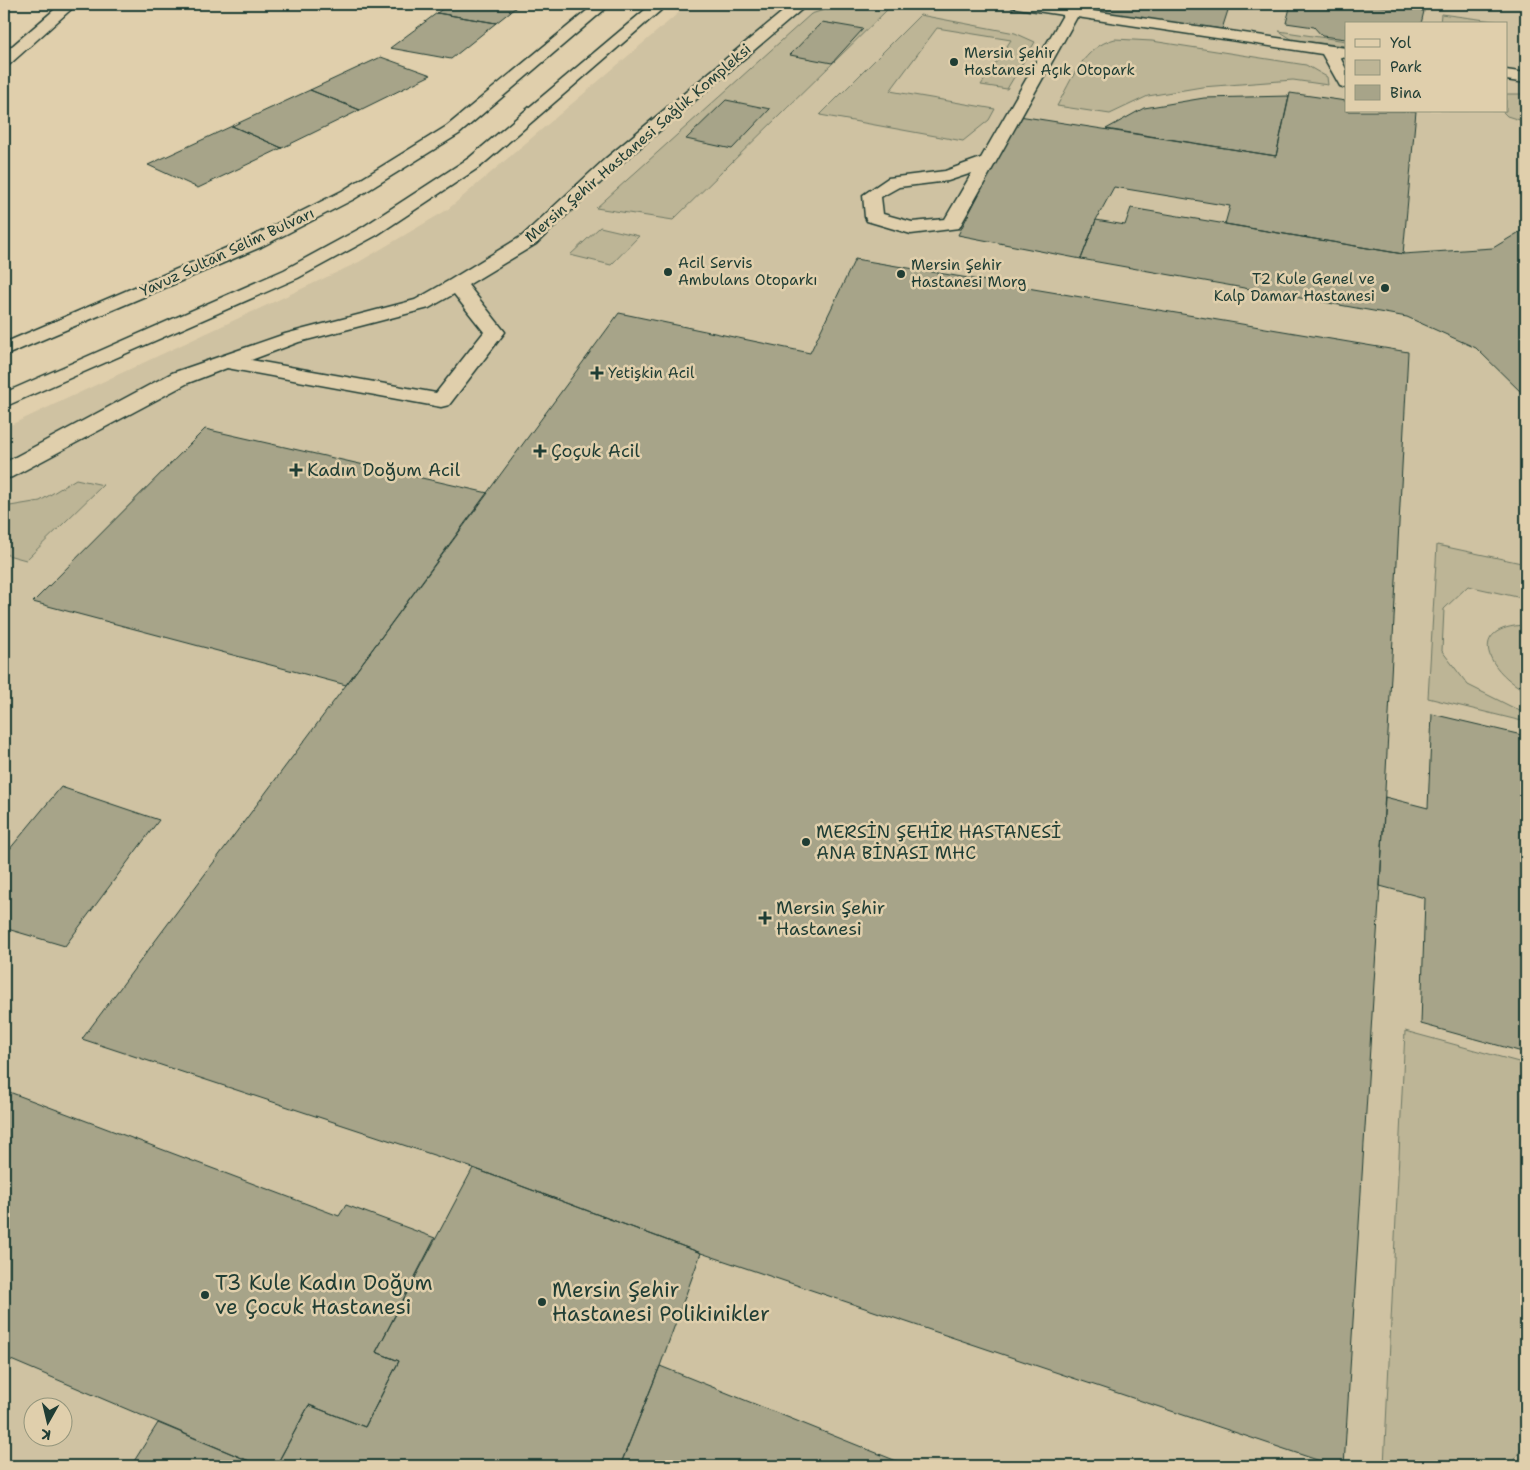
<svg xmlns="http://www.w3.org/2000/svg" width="1530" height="1470" viewBox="0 0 1530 1470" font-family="'Shantell Sans',sans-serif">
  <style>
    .built { fill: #cfc2a2; fill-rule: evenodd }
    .green { fill: #bdb596; stroke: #6e7965 }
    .building { fill: #a7a489; stroke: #1f3d34 }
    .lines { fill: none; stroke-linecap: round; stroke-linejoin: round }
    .service-casing { stroke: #1f3d34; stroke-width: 3 }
    .minor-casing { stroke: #1f3d34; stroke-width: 3 }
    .tertiary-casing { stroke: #1f3d34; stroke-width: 3 }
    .service { fill: #e0cfac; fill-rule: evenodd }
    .minor { fill: #e0cfac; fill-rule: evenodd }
    .tertiary { fill: #e0cfac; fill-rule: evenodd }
    .poi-dot { fill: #1f3d34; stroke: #e0cfac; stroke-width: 2 }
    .labels { text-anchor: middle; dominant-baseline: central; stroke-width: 5; stroke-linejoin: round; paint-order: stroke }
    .far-poi-label { font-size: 15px; fill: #1f3d34; stroke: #e0cfac; text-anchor: start }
    .far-street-label { font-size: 15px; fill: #1f3d34; stroke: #e0cfac }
    .poi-label { font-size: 18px; fill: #1f3d34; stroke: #e0cfac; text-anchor: start }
    .near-poi-label { font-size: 21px; fill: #1f3d34; stroke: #e0cfac; text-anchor: start }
  </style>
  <rect width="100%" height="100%" fill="#e0cfac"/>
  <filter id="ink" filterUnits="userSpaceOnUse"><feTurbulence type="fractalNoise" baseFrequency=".02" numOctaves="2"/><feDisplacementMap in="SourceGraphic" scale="10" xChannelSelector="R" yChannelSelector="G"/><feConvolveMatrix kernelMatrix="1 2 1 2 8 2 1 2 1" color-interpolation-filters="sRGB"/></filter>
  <g filter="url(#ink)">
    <path class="built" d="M689,4h837v1462h-1522v-1038l355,-166 88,-52zM1346,24h160v87h-160zM32,1408h30v30h-30z"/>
    <path class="green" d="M848,6l41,2 -216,212 -77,-12 215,-194 16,-5z
      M1441,14l60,8v2h-61z
      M920,15l95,18 20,9 -28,47 -26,-4 30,-45 -74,-12 -47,63 105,18 -6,11 -26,21 -143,-26z
      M1279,31l67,10v5l-53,-6z
      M1115,39l37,2 154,24 21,12 1,8 -35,-5 -91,7 -54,9 -38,18 -53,-8c15,-27 26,-59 58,-67z
      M1506,94h20v28l-19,-6 -5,-5h4z
      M600,227l39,9 -28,29 -41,-10z
      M76,479l27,6 -77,75 -22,-6v-47l36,-6z
      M1437,545l89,19v35l-58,-13 -24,23 -2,42 26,34 58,29v8l-98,-24z
      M1526,625v66c-37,-19 -62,-64 0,-66z
      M1405,1031l121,33v379l-17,23h-125z"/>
    <path class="building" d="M449,4h71l-24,19 -59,-10z
      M1039,4h191l-8,25z
      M1291,4h75l58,7 -3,13h-75v15l-24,-3 -8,-9 -28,-4z
      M1385,4h42l-1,5z
      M437,13l59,10 -45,36 -61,-11z
      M822,22l41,7 -31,34 -42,-8z
      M381,57l50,18 -71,35 -50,-20z
      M310,90l50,20 -78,38 -50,-22z
      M1290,93l56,8v10h70l-13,143 -178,-30 5,-18 -116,-19 -18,33 -15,39 -123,-24 61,-119 257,40z
      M1289,96l-13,60 -170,-27 38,-21 60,-10z
      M726,100l44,9 -38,40 -46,-10z
      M232,126l50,22 -84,40 -50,-23z
      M1131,208l272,46 90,-6 33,-20v169l-50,-49 -69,-31 -326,-58 15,-39 29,5z
      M855,259l553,93 -28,534 -36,580h-9l-634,-213 -228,-85 -391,-129 264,-354 273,-372 191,40z
      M205,429l283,64 -142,192 -313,-83z
      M1432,714l94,22v317l-105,-29 4,-126 -45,-12 5,-89 43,11z
      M61,787l98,33 -94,126 -61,-18v-72z
      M4,1090l335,126 7,-11 89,33 -59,114 23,9 -34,66 -56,-22 -33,61h-15l-257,-109z
      M473,1168l228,85 -41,113 -40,100h-344l33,-61 56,22 34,-66 -23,-9z
      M660,1366l249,100h-289z
      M158,1423l103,43h-130z"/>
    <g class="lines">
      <defs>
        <path id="service" d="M792,4h16l-191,163 -81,77 -68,41 37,47 -56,73 -8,2 -214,-39 -39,15 -176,94 -8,2v-16l168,-90 113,-39 130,-34 35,-20 72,-44 83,-77zM454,294l30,38 -48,61 -185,-33 48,-18 130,-34z
          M1010,4h35l301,44v10l-6,-1 6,12v19l-6,-2 -18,-32 -245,-37 -118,211 -48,6 -44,-13 -2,-4 -2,-22 25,-17 57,-7 36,-13 82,-143 -46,-7 -5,-1zM972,173l-27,46 -33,3 -29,-8 -2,-17 18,-10 49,-6z
          M1506,70l20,3v10l-20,-3z"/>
        <path id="minor" d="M61,4h16l-67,60 -6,2v-13z"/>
        <path id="tertiary" d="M595,4h16l-152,130 -105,65 -93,48 -257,109v-13l243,-104 95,-48 105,-65z
          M652,4h16l-187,162 -104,69 -79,43 -294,129v-14l280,-123 79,-43 106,-69z"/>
      </defs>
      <use href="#service" class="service-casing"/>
      <use href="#minor" class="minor-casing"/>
      <use href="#tertiary" class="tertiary-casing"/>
      <use href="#service" class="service"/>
      <use href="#minor" class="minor"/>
      <use href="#tertiary" class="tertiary"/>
    </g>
  </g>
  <g class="poi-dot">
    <circle cx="954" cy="62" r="5"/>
    <circle cx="668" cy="272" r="5"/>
    <circle cx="901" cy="274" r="5"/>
    <circle cx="1385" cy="288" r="5"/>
    <path d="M594.5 365.5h5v5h5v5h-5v5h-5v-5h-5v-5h5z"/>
    <path d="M537.5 443.5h5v5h5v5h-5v5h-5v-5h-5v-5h5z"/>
    <path d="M293.5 462.5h5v5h5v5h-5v5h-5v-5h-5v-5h5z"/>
    <circle cx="806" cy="842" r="5"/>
    <path d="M762.5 910.5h5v5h5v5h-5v5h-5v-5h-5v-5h5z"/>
    <circle cx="205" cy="1295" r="5"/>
    <circle cx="542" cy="1302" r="5"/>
  </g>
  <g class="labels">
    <g class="far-poi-label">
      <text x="964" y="53">Mersin Şehir<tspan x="964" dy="17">Hastanesi Açık Otopark</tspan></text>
      <text x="678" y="263">Acil Servis<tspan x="678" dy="17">Ambulans Otoparkı</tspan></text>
      <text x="911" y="265">Mersin Şehir<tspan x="911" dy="17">Hastanesi Morg</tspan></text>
      <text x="1375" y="279" text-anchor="end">T2 Kule Genel ve<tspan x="1375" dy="17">Kalp Damar Hastanesi</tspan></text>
      <text x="608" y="373">Yetişkin Acil</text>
    </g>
    <g class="far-street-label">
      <text transform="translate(638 143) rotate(-41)">Mersin Şehir Hastanesi Sağlık Kompleksi</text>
      <text transform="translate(227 252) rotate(-25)">Yavuz Sultan Selim Bulvarı</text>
    </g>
    <g class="poi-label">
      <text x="551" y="451">Çoçuk Acil</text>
      <text x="307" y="470">Kadın Doğum Acil</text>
      <text x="816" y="832">MERSİN ŞEHİR HASTANESİ<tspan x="816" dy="21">ANA BİNASI MHC</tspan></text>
      <text x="776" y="908">Mersin Şehir<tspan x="776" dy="21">Hastanesi</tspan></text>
    </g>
    <g class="near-poi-label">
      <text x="215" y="1283">T3 Kule Kadın Doğum<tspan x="215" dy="24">ve Çocuk Hastanesi</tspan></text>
      <text x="552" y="1290">Mersin Şehir<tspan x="552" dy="24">Hastanesi Polikinikler</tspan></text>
    </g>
  </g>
  <rect width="1530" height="1470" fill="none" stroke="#e0cfac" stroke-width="20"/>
  <rect x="10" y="10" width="1510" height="1450" fill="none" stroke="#1f3d34" stroke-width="2" filter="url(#ink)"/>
  <rect x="1345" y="22" width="162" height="90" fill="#e0cfac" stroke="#93957c"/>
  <rect x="1355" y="39" width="25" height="8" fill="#e0cfac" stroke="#93957c"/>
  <text x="1390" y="48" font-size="15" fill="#1f3d34">Yol</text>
  <rect x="1355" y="60" width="25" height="15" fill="#bdb596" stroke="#93957c"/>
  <text x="1390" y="72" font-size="15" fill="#1f3d34">Park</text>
  <rect x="1355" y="85" width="25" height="15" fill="#a7a489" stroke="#93957c"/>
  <text x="1390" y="98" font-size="15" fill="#1f3d34">Bina</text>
  <g transform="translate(48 1422) rotate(188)"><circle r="24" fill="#e0cfac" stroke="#93957c"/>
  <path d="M0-4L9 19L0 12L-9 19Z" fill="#1f3d34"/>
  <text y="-8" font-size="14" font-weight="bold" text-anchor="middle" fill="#1f3d34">K</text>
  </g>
</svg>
